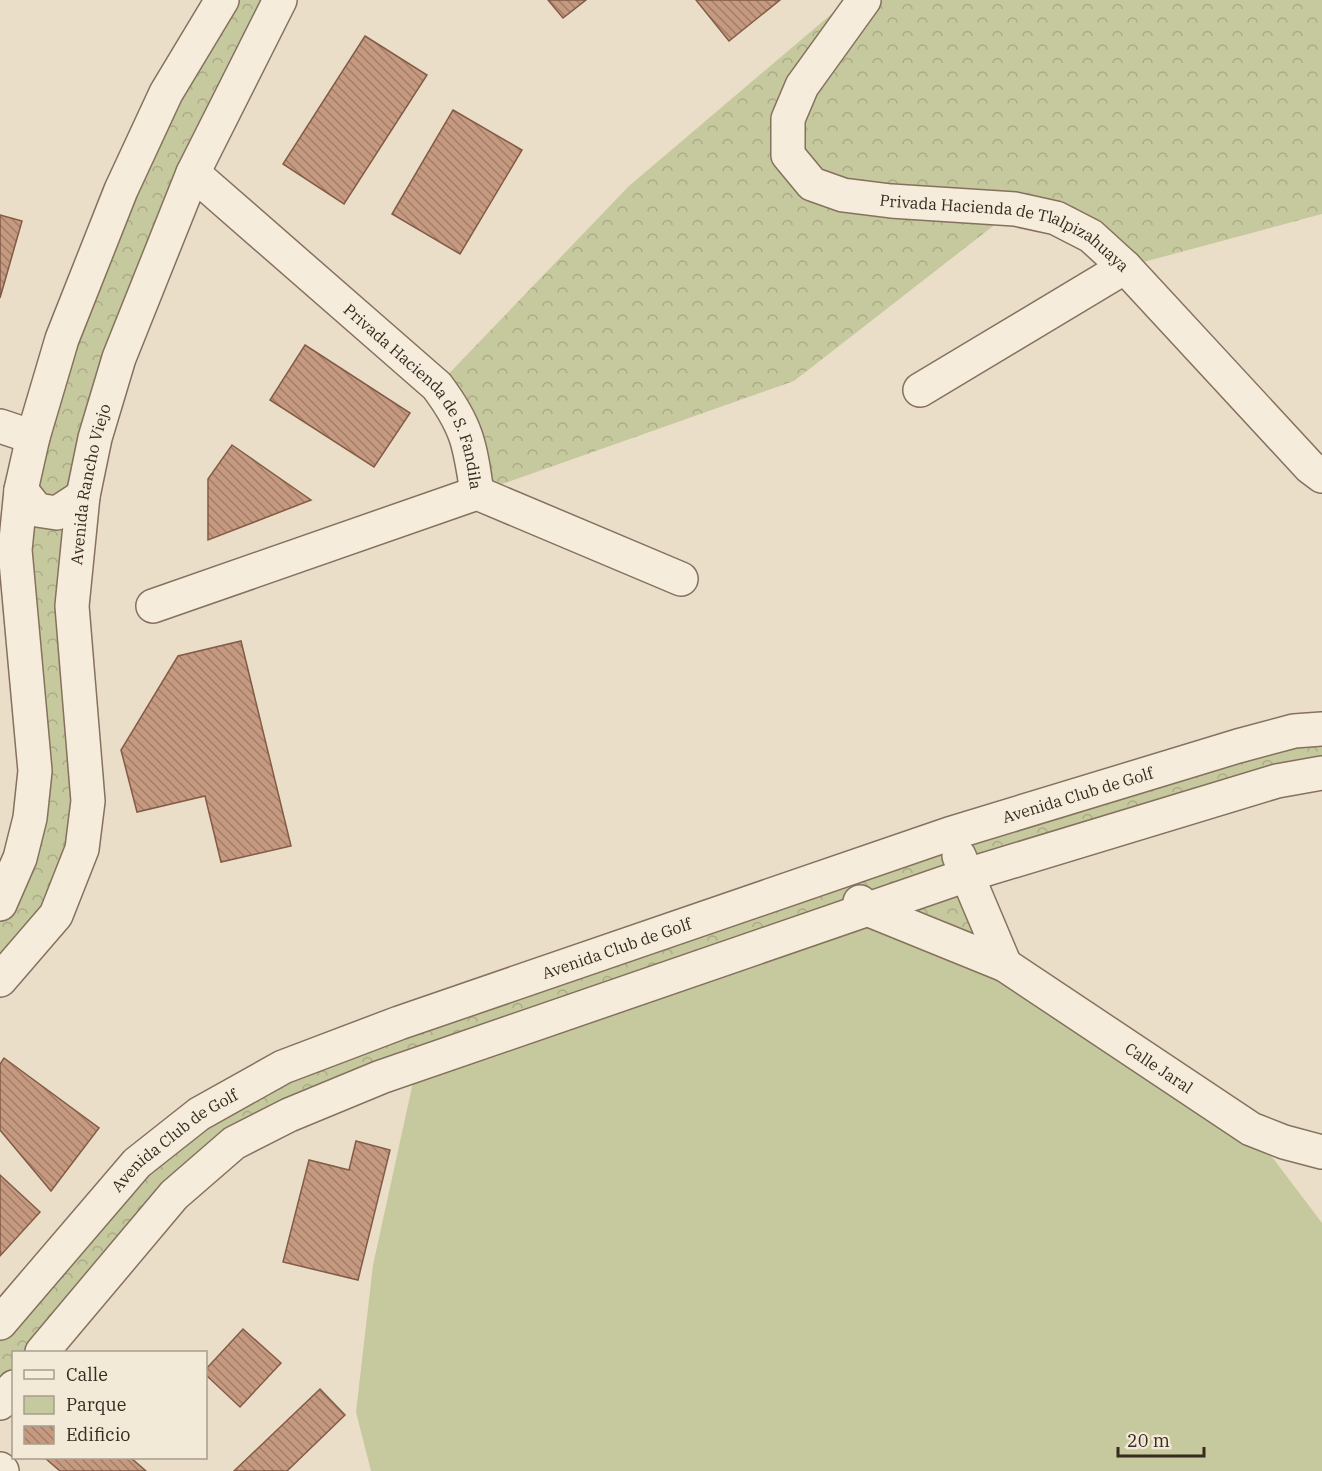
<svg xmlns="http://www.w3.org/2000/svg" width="1322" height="1471" viewBox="0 0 1322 1471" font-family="'IBM Plex Serif',serif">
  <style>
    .green { fill: #c6c89d }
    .forest { fill: url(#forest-crowns) }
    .building { fill: url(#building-back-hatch); stroke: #835b46; stroke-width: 1.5 }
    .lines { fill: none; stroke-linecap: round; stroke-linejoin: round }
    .minor-casing { stroke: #85715e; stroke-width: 36 }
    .minor { stroke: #f6ecdb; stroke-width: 33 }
    .labels { text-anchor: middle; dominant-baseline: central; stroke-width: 6; stroke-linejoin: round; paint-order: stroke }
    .street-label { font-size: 16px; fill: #372a21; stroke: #f3e9d7 }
  </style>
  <defs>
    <pattern id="forest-crowns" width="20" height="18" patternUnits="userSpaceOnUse" patternTransform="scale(1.5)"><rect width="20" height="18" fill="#c6c89d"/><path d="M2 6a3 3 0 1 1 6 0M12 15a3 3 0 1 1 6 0" fill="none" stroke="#abac87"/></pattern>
    <pattern id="building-back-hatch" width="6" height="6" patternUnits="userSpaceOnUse" patternTransform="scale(1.5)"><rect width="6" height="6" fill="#c69a81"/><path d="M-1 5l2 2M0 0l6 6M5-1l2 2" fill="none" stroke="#a27e69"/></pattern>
  </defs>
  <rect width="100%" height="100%" fill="#ebdec8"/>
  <path class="green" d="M867,909l138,56 246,164 71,94v248h-951l-15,-59 17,-147 44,-201z"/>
  <path class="forest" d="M225,0h55l-87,173 -110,323 -1,353 -82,144v-88l20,-47 -5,-308 47,-211z
    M848,0h474v214l-197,53 -110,-58 -221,172 -317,112 -40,-107 192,-200z
    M1322,731v42l-355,102 38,90 -138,-56 -633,234 -192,209h-28l-1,35 -13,16v-80l137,-160 146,-95z"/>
  <path class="building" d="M548,0h38l-23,18z
    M696,0h84l-51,41z
    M365,36l62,39 -83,129 -61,-40z
    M453,110l69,40 -62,104 -68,-40z
    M0,215l22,6 -22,77z
    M305,345l105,68 -36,54 -104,-67z
    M232,445l79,55 -103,40v-61z
    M241,641l50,205 -70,16 -16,-66 -68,16 -16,-62 57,-94z
    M4,1058l95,70 -48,63 -51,-61v-66z
    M356,1141l34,9 -32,130 -75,-18 26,-102 40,10z
    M0,1175l40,37 -40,44z
    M243,1329l38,34 -41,44 -34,-32v-6z
    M320,1389l25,26 -58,56h-53z
    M45,1458h86l15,13h-86z"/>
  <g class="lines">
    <defs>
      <g id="minor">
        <path id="s1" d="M864,0l-62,86 -14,33v36l24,29 31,11 48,6 124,8 41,9 35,18 34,31 185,200 12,9"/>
        <path id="s2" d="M193,173l244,213c30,40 33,58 40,107"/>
        <path d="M920,390l205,-123"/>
        <path d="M0,426l33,11"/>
        <path d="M21,490l16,20 20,3 26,-17"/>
        <path d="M477,493l204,86"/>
        <path d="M153,606l324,-113"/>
        <path d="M959,856l46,109"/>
        <path id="s3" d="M860,902l7,7 138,56 246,164 33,13 38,10"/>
        <path d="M0,904l20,-46 10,-40 5,-47 -20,-221 6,-60 12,-53 29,-98 59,-149 45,-97 56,-93"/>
        <path id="s4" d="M0,980l56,-65 26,-66 6,-48 -16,-195 11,-110 12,-58 24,-80 74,-185 87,-173"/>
        <path id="s5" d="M0,1323l137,-160 62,-49 84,-47 116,-44 550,-189 289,-88 56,-15 28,-2"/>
        <path d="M42,1352l132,-157 60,-52 55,-28 92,-38 586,-202 310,-94 45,-8"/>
        <path d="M0,1403l14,-16"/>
        <path d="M0,1469l2,2"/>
      </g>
    </defs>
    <use href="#minor" class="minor-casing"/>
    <use href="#minor" class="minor"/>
  </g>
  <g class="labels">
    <g class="street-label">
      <text stroke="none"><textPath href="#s1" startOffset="418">Privada Hacienda de Tlalpizahuaya</textPath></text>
      <text stroke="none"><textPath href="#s2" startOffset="320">Privada Hacienda de S. Fandila</textPath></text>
      <text stroke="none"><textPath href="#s4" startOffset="524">Avenida Rancho Viejo</textPath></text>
      <text stroke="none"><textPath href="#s5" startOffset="1226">Avenida Club de Golf</textPath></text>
      <text stroke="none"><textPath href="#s5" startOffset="740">Avenida Club de Golf</textPath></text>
      <text stroke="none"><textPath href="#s3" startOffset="344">Calle Jaral</textPath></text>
      <text stroke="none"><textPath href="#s5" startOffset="254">Avenida Club de Golf</textPath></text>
    </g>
  </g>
  <rect x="12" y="1351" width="195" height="108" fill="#f3e9d7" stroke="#a89d8e" stroke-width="1.5"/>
  <rect x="24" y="1370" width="30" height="9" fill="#f6ecdb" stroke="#a89d8e" stroke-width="1.5"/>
  <text x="66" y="1381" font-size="18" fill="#372a21">Calle</text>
  <rect x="24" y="1396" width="30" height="18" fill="#c6c89d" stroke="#a89d8e" stroke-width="1.5"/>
  <text x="66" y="1411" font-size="18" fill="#372a21">Parque</text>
  <rect x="24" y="1426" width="30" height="18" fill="url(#building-back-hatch)" stroke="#a89d8e" stroke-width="1.5"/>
  <text x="66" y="1441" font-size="18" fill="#372a21">Edificio</text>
  <path d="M1118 1447v9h86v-9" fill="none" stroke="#372a21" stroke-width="3"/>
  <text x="1127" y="1447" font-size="18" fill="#372a21" stroke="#f3e9d7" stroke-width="4.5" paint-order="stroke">20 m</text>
</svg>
